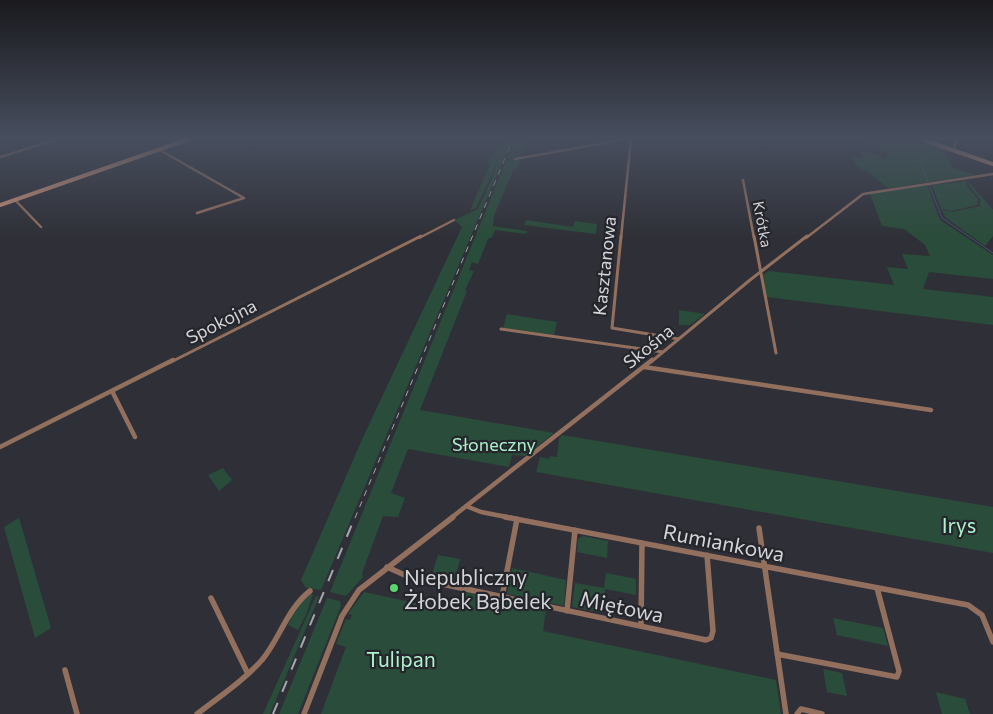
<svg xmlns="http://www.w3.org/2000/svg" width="993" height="714" viewBox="0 0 993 714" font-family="Commissioner,sans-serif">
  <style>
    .green { fill: #2a4c3a }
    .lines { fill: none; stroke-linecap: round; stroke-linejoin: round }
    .stream { stroke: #3d5471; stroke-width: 1 }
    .street-far3 { stroke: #936f5e; stroke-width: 2.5 }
    .street-far2 { stroke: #936f5e; stroke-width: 3 }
    .street-far1 { stroke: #936f5e; stroke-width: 4.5 }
    .street { stroke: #936f5e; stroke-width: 5.5 }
    .secondary { stroke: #ca9175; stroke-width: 4 }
    .rail-far1 { stroke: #a7a8ad; stroke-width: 1; stroke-dasharray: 6 6; stroke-linecap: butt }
    .rail { stroke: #a7a8ad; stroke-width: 2; stroke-dasharray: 12 12; stroke-linecap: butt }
    .poi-dot { fill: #5ad56e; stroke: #25262c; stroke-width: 2 }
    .labels { text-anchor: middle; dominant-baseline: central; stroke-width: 4.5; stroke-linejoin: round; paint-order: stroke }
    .far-street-label { font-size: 15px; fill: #d4d5d9; stroke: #25262c }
    .street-label { font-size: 18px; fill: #d4d5d9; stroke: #25262c }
    .park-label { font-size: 18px; fill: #acf2cc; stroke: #25262c }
    .near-park-label { font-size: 21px; fill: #acf2cc; stroke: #25262c }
    .near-street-label { font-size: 21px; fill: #d4d5d9; stroke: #25262c }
    .near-poi-label { font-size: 21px; fill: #d4d5d9; stroke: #25262c; text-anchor: start }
  </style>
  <rect width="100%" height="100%" fill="#2f3037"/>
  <path class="green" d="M501,139h11l-191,451 -15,-2 -5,-8 63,-145 98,-208 -8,-7 24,-11 18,-40 -3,-10 3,-2 -3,-1z
    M515,139h13l-8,20 -13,-1z
    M857,139h62l23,8 10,20 23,8 -87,13 -20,-16 -12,-6 -4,-11 11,4 -2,-10 24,9 3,-4 -35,-13z
    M490,157h3l2,10 -19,41 -6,2 20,-45 -3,-1z
    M507,159l13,1 -3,9 -3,-1 -20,48 -1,10 34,5 -1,3 -31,-4 -3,7 -4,2 -10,25 -6,-2 -3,8 5,1 -9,19 2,1 -47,119 134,23 -29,23 -13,-1 -3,12 -101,-18 -17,44 14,5 -7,19 -15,-1 -21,57 1,4 -17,19 -16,-4z
    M967,181v5l11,13 -1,6 -25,6 -11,-2 -9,-24z
    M969,182l24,28v26l-8,10 -39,-28 -4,-8 11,2 27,-6v-7l-11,-13z
    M927,185l13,35 53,35v24l-64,-7 -6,17 70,8v28l-226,-28 -4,-22 6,-4 125,14 -7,-18 21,2 -6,-15 28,2 -5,-11 -21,-16 -22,-3 -12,-32z
    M526,220l47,7 2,-6 22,3 -1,10 -72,-9z
    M679,310l26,4 -15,11h-11z
    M507,314l50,8 -3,13 -51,-7z
    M562,435l431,72v46l-457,-81 4,-15 9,2 1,-3 7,1 2,-18z
    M223,468l9,12 -13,11 -11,-16z
    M19,518l32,110 -16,10 -31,-111z
    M583,536l25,5 -1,17 -30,-6 1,-13z
    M438,555l22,4 -6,23 -23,-5z
    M512,568l54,12 -2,26 -57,-12z
    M606,573l30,6v16l-31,-6 -2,24 -31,-6 3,-24 29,5z
    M364,592l94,20 5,-20 83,18 -3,21 233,49 5,34h-460l25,-67 -10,-3 10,-25 4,1 2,-5 -4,-1z
    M308,594h5l-7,21 -8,15 -10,-5 8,-18z
    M316,596l3,1 -49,117h-7z
    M327,598l13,3 1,5 -43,108h-19z
    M833,618l50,10 5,18 -51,-11z
    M823,669l19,4 5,23 -20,-4z
    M936,692l29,7 5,15h-28z"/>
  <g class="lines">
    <path class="stream" d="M942,139v5
      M928,182l-8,-21 19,-14
      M929,185l13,33 51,35"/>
    <path class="street-far3" d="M158,149l86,49
      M954,150l2,-11
      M0,157l57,-18
      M515,159l112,-20
      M743,180l11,58
      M15,200l26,27
      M197,213l47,-15
      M419,238l35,-18
      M621,238l10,-99
      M806,238l57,-44 130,-20"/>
    <path class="street-far2" d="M621,236l-9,92 67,11
      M754,236l22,117
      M501,329l162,23
      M171,362l250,-126
      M651,362l99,-82 57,-44"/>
    <path class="street-far1" d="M644,367l287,43
      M112,391l23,46
      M0,447l173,-87
      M466,506l15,6 31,6
      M451,518l201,-158"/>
    <path class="street" d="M505,517l463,88 14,10 11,27
      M759,528l27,186
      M387,567l22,10 297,63 5,-2 2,-7 -6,-76
      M502,597l15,-78
      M211,598l37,76
      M567,611l8,-81
      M641,626l1,-83
      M777,654l120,23 2,-6 -22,-83
      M65,670l12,44
      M197,714c22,-17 46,-33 65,-54 18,-22 25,-51 48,-69
      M304,714l38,-98 17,-26 94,-73
      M797,714l4,-5 21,5"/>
    <path class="secondary" d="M921,139l72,25
      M0,205l189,-66"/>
    <path class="rail-far1" d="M355,518l158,-379"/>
    <path class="rail" d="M273,714l82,-197"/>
  </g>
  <linearGradient id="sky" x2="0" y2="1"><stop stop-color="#1a1a1e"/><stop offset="0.58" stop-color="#474e5e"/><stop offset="1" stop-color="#474e5e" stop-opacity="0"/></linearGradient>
  <rect width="993" height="238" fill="url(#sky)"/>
  <circle class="poi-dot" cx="394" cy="588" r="5"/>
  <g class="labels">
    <g class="far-street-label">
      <text transform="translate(763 224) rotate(79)">Krótka</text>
    </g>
    <g class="street-label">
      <text transform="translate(604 266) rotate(-84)">Kasztanowa</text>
      <text transform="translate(221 321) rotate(-27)">Spokojna</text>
      <text transform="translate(648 346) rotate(-39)">Skośna</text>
    </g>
    <g class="park-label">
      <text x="494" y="444">Słoneczny</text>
    </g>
    <g class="near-park-label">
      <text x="959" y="524">Irys</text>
      <text x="401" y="658">Tulipan</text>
    </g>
    <g class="near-street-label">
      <text transform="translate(724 542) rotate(11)">Rumiankowa</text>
      <text transform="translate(622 606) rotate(12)">Miętowa</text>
    </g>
    <g class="near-poi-label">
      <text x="404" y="576">Niepubliczny<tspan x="404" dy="24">Żłobek Bąbelek</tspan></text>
    </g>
  </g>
</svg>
